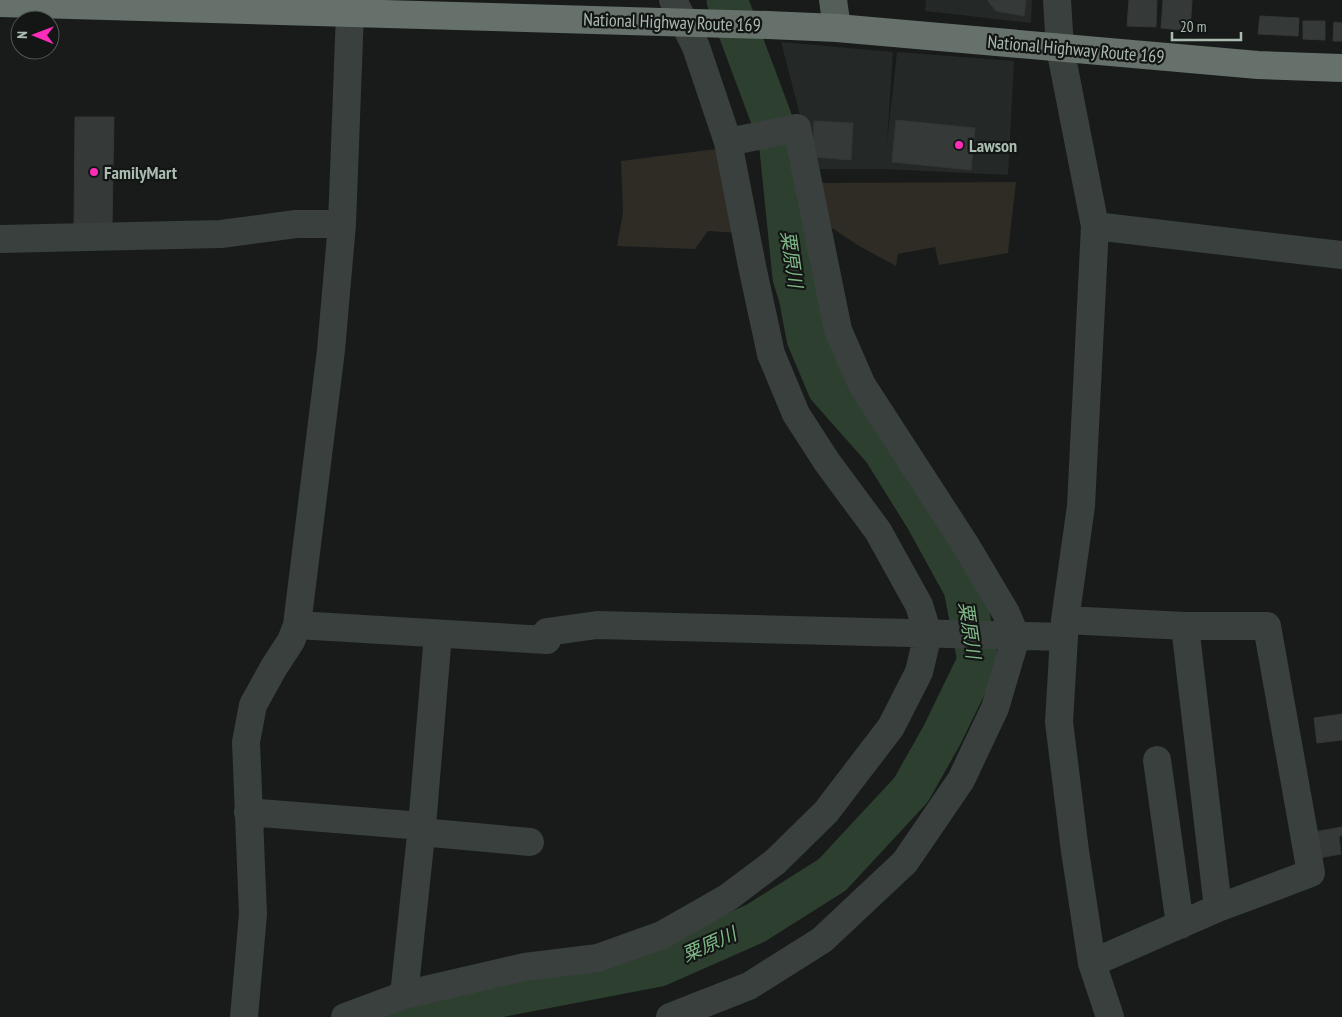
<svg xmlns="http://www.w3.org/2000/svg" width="1342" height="1017" viewBox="0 0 1342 1017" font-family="'PT Sans Narrow','Noto Sans JP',sans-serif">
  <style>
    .built { fill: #242827 }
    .green { fill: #2e2c24 }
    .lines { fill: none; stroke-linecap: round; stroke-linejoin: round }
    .river { stroke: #2d402f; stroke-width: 41 }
    .building { fill: #353a38; stroke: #323735 }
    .minor { stroke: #39403d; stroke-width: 28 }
    .major { stroke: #555f59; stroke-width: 28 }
    .highway { stroke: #65716a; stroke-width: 28 }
    .poi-dot { fill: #fe2db9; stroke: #131615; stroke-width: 2 }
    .labels { text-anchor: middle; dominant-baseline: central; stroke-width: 4.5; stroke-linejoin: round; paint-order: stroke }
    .street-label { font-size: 18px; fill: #aabbb0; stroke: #131615 }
    .poi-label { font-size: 18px; font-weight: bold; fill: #aabbb0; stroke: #131615; text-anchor: start }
    .water-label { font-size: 19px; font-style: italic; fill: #7fb887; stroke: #131615 }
  </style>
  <rect width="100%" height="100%" fill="#181b1a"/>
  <path class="built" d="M926,0h106l-1,23 -106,-12z
    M781,42l112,10 -6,90 10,-90 117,9 -6,114 -123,-6h-71z"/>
  <path class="green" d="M724,148l16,85 -32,-2 -13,18 -78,-3 6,-34 -2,-51z
    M1016,182l-8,71 -69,12 -4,-18 -37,7 -2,12 -37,-20 -30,-20 -16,-43z"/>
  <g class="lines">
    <path class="river" d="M404,1017l7,-3 248,-48 97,-43 76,-48 79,-85 31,-55 36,-74 -14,-73 -38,-69 -43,-69 -55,-62 -21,-50 -8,-42 -6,-19 -14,-138 -52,-139"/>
  </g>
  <path class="building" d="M987,0h39l-2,16 -28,-5z
    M1129,0h28l-1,27 -29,-1z
    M1163,0h29l-2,31 -29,-3z
    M1260,16l39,2 -1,18 -40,-2z
    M1303,21h22v19l-22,-1z
    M1334,22l8,1v18h-9z
    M75,117h39l-2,110 -38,-1z
    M896,120l79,8 -4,42 -79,-8z
    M814,121l39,2 -2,37 -38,-3z
    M1342,714v26l-25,3 -3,-25z
    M1342,827v8l-3,2 2,17 -28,5 -5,-26z"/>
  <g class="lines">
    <path class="minor" d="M1057,0l3,48 35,178 -14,280 -16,114 -6,102 16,129 17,112 18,54
      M1095,226l247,29
      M0,239l221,-5 75,-10h46
      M1065,620l120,6h82l44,247 -93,35
      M297,625l250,15v-8l50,-7 467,12
      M1157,760l23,165
      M248,812l174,14
      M421,832l109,10
      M1092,963l126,-55 -33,-282
      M404,995l18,-169 16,-192
      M244,1017l9,-103 -7,-172 7,-37 21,-38 17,-26 6,-16 34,-275 11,-126 8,-212
      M345,1017l59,-22 121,-28 73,-9 64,-23 65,-37 48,-36 51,-50 65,-85 28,-55 9,-38 -9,-29 -41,-74 -51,-69 -31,-48 -25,-60 -19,-88 -24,-124 -32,-95 -23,-47
      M670,1017l79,-31 73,-46 83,-78 56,-82 34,-72 21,-71 -10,-24 -41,-69 -103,-159 -24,-55 -41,-202 -69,14"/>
    <path class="major" d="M833,0l4,28"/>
    <path class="highway" d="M0,3l768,22 69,3 421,37 84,3"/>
  </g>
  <g class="poi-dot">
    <circle cx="959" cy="145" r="5"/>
    <circle cx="94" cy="172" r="5"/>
  </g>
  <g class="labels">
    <g class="street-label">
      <text transform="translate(672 22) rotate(2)">National Highway Route 169</text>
      <text transform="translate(1076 49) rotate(5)">National Highway Route 169</text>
    </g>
    <g class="poi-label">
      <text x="969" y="145">Lawson</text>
      <text x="104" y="172">FamilyMart</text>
    </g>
    <g class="water-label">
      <text transform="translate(792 259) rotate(82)">粟原川</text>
      <text transform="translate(970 630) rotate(82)">粟原川</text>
      <text transform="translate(709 944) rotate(-24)">粟原川</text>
    </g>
  </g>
  <g transform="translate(35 35) rotate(271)"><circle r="24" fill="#131615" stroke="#4f5853"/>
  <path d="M0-4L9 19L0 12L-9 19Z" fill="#fe2db9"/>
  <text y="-8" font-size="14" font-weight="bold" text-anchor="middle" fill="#aabbb0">N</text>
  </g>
  <path d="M1172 32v8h69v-8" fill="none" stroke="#aabbb0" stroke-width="2.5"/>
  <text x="1180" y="32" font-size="15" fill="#aabbb0" stroke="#131615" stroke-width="4" paint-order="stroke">20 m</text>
</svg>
